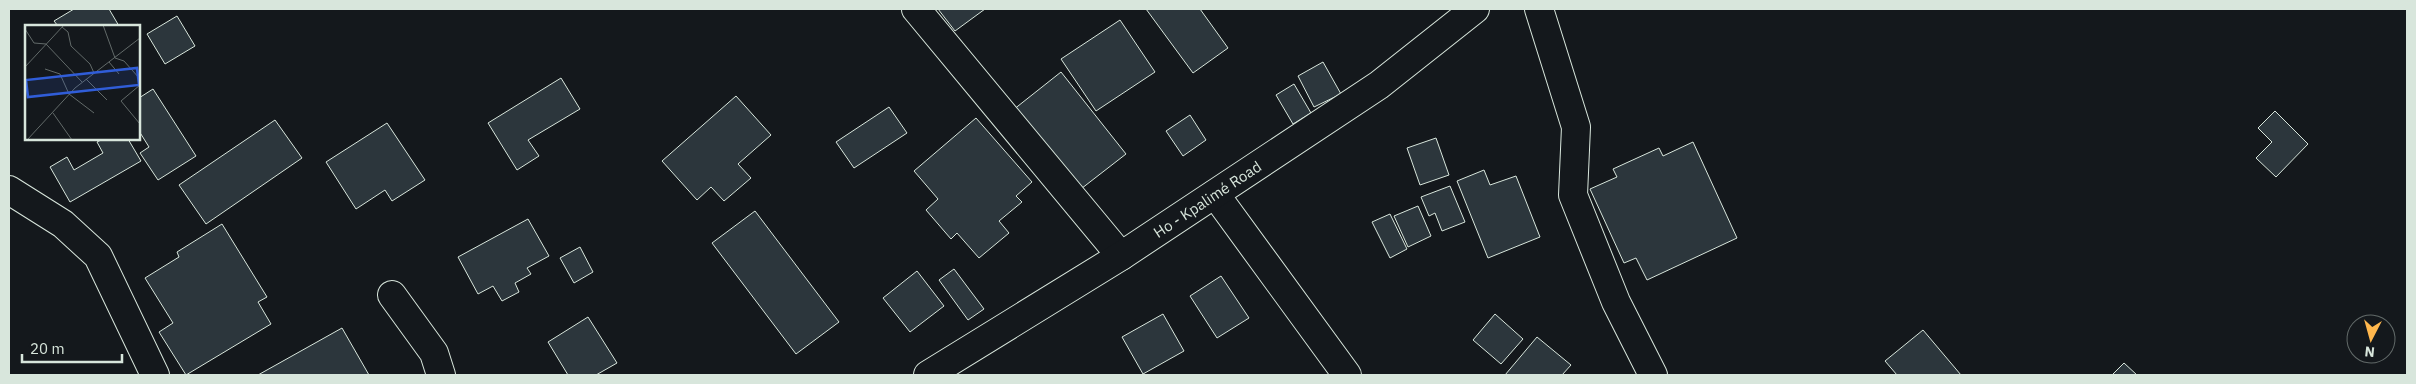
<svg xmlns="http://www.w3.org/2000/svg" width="2416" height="384" viewBox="0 0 2416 384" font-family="'IBM Plex Sans',sans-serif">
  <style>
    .building { fill: #2c363c; stroke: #d8e6dc }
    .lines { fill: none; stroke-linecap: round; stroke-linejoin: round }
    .minor-casing { stroke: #d8e6dc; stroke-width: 30 }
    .major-casing { stroke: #d8e6dc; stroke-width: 30 }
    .minor { stroke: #14181c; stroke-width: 28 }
    .major { stroke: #14181c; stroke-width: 28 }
    .labels { text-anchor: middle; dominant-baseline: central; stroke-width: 4; stroke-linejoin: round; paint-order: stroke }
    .street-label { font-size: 15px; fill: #d8e6dc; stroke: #14181c }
    .inset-road { fill: none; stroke: #626a69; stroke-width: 1 }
    .view { fill: #305dd8; fill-opacity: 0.15; stroke: #305dd8; stroke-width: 2.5 }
    .inset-edge { fill: none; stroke: #d8e6dc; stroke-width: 2.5 }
  </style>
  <rect width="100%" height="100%" fill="#14181c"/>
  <path class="building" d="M74,9h35l10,17h-61l-4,-5z
    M938,9h47l-30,22z
    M1146,9h54l28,39 -35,25z
    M177,16l18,30 -30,18 -18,-30z
    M1120,20l35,52 -59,39 -35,-52z
    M1323,62l18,32 -27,13 -16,-31z
    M1061,72l65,82 -49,38 -64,-82z
    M561,78l19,31 -52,31 11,16 -22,14 -29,-47z
    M1294,84l17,29 -18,11 -17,-29z
    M153,89l43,67 -38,24 -18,-27 9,-6 -10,-16v-33z
    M736,96l35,39 -33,29 13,14 -27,23 -13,-14 -14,13 -35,-39z
    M889,107l18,26 -53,35 -18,-26z
    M2275,111l33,33 -32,33 -20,-19 16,-16 -14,-14z
    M1190,115l16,25 -23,16 -17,-25z
    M976,118l56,64 -16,14 6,6 -23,19 10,12 -30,25 -22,-25 -6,6 -25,-29 12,-11 -24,-28z
    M275,120l27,38 -96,66 -27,-39z
    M387,123l38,57 -33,21 -7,-11 -29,19 -30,-47z
    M1436,138l13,37 -29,10 -13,-37z
    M103,139h25l13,22 -71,41 -20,-35 17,-10 7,13 29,-17 -6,-11z
    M1693,142l44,96 -90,42 -11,-22 -12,5 -34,-74 27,-12 -4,-8 46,-21 4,8z
    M1484,170l6,15 26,-9 24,61 -52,21 -31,-77z
    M1450,186l15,36 -23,9 -7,-18 -6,3 -8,-19z
    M1418,206l13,30 -23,11 -14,-31z
    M755,211l84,111 -43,32 -84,-111z
    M1390,214l17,35 -17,9 -18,-36z
    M528,219l21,37 -22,12 4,6 -16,9 4,9 -17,9 -9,-15 -15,8 -20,-37z
    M222,224l45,73 -9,5 13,22 -85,51 -27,-43 14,-9 -28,-45 34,-21 -2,-5z
    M580,247l13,25 -19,11 -14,-25z
    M954,269l30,40 -16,11 -29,-40z
    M917,271l27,35 -34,26 -27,-34z
    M1221,276l28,42 -32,20 -27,-42z
    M1163,314l21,37 -41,23 -21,-37z
    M1495,314l28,25 -22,25 -28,-24z
    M588,317l29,46 -21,12h-28l-20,-33z
    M342,328l27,47h-111z
    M1923,330l38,45h-64l-12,-14z
    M1537,337l34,28 -9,10h-57z
    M2124,363l13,12h-25z"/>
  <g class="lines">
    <defs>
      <path id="minor" d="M916,9l205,247
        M1539,9l37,118 -3,68 43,107 37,73
        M9,190l54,34 35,32 57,119
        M1215,194l132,181
        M392,295l42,58 7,22"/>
      <g id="major">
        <path id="s1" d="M928,375l193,-119 258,-171 96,-76"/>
      </g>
    </defs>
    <use href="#minor" class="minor-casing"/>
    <use href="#major" class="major-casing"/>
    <use href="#minor" class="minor"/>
    <use href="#major" class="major"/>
  </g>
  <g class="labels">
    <g class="street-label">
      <text stroke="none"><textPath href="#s1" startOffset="330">Ho - Kpalimé Road</textPath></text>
    </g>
  </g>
  <g transform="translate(25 25)">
    <rect width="115" height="115" fill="#14181c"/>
    <path class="inset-road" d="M78,0l12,33 9,3 16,18M37,2l6,5 3,14 19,18 4,9M0,4l9,14 12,1 36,38M84,37l10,12M0,42l39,-42M20,44l15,5 9,20 25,19M61,54l21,21M115,60l-19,16 19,23M28,88l19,27M2,115l48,-52 65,-50"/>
    <path class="view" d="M112,43l2,17 -111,12 -2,-17z"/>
    <rect width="115" height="115" class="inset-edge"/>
  </g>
  <rect width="2416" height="384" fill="none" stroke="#d8e6dc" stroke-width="20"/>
  <g transform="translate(2371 339) rotate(186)"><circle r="24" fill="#14181c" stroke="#626a69"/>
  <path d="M0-4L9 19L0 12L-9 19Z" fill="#ffb74d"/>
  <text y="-8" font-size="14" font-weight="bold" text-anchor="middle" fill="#d8e6dc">N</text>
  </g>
  <path d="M22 354v8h100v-8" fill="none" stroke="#d8e6dc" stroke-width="2.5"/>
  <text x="30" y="354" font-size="15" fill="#d8e6dc" stroke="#14181c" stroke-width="4" paint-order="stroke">20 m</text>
</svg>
